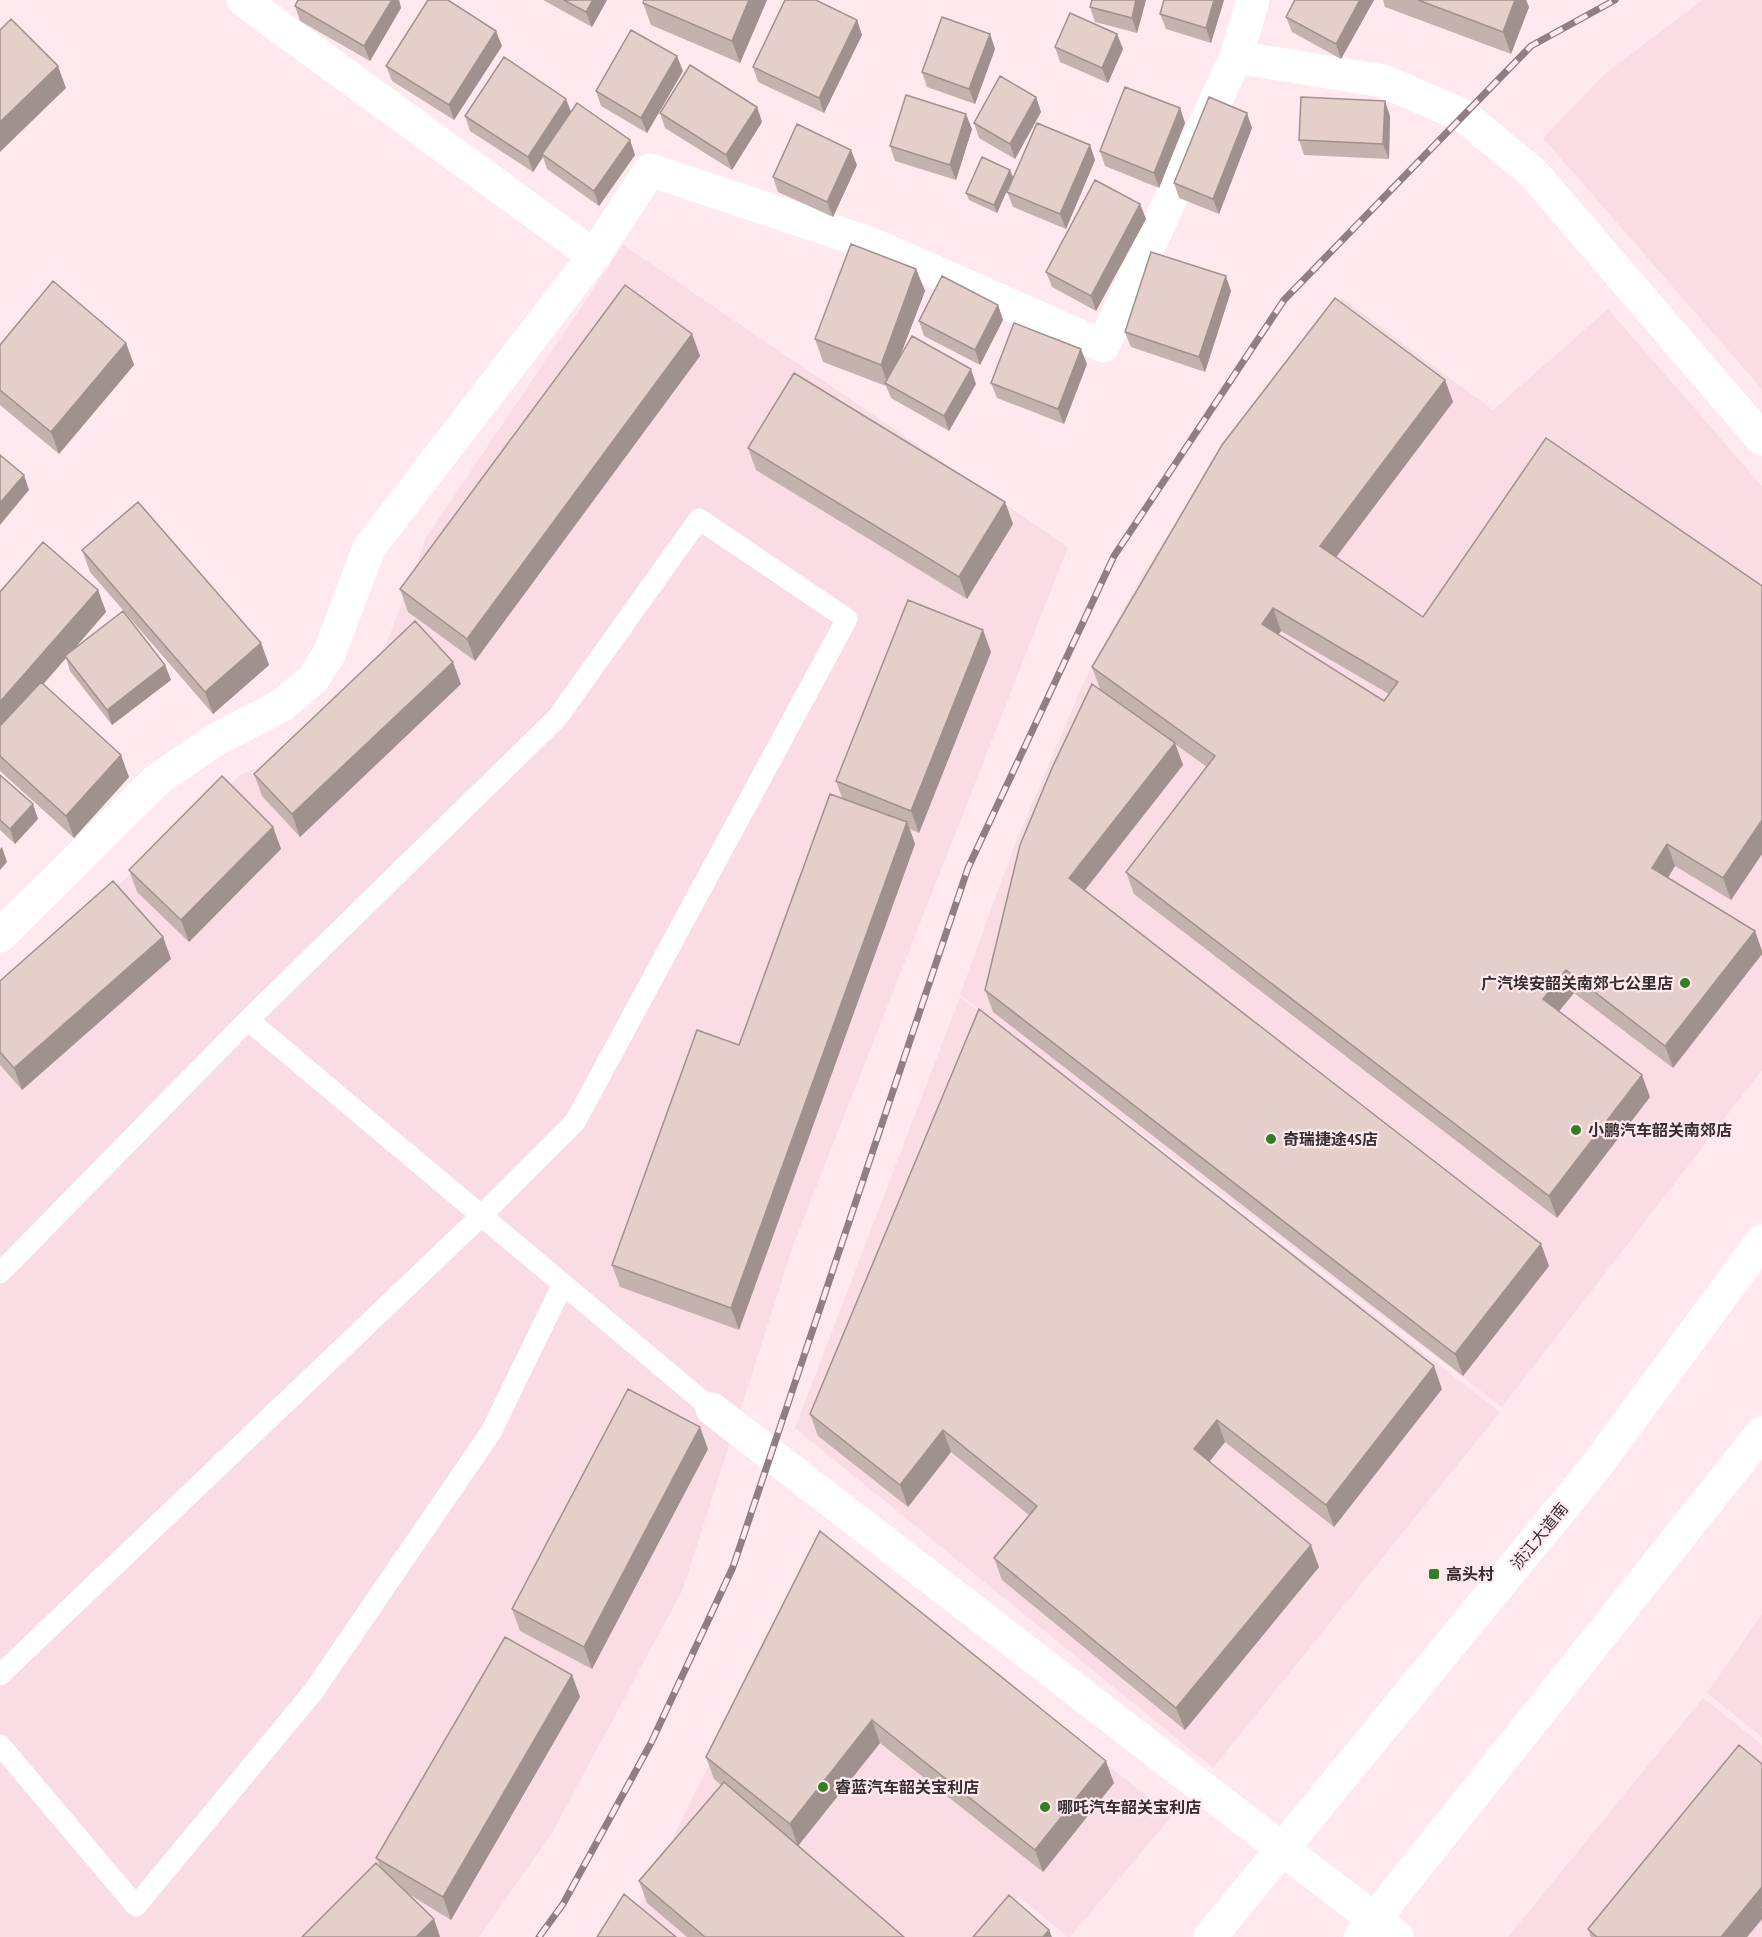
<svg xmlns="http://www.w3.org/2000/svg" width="1762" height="1937" viewBox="0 0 1762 1937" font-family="'PT Sans Narrow','Noto Sans SC',sans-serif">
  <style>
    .built { fill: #fadce4 }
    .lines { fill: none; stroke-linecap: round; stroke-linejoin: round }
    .lane { stroke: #fff; stroke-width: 21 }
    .street { stroke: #fff; stroke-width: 33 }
    .primary { stroke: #fff; stroke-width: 33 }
    .rail-casing { stroke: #8d7f82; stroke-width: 7 }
    .rail { stroke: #ffe9ee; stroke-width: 4.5; stroke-dasharray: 14; stroke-linecap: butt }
    .wall { fill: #c4b2af; fill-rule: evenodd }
    .shaded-wall { fill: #a0918e }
    .building { fill: #e4cfcb; stroke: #a0918e; stroke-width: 1.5; fill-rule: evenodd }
    .poi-dot { fill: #347f26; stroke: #ffe9ee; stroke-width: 2 }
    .labels { text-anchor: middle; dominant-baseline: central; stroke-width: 4.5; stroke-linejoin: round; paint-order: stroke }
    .poi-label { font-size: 16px; font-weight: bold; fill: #352d2f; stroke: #ffe9ee; text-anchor: start }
    .street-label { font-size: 16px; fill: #352d2f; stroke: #ffe9ee }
  </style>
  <rect width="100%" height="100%" fill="#ffe9ee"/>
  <path class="built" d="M1702,0h60v389l-219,-251 62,-64z
    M623,245l445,302 -275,699 -110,343 -131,244 -73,104h-479v-946l242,-217 46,-18 38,-24 60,-87 40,-107z
    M1342,298l151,112 115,-101 154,177v584l-260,337 -542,-412 53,-146 72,-170 60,-109 74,-112z
    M960,997l540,415 -287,356 -418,-340z
    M821,1539l351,277 -102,121h-3l-48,-41 -35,41h-315l-32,-27z
    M1762,1614v123l-55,-44z
    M1703,1698l59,47v192h-254z"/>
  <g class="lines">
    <path class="lane" d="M248,1020l464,389
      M0,1273l248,-253 309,-302 142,-199 148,100 -272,503 -94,94 -481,459
      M0,1745l136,161 177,-214 178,-260 72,-148"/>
    <path class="street" d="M1236,57l147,24 81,35 69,57 229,266
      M594,256l56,-86 222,74 231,102 133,-289 17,-57
      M0,936l158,-157 57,-39 66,-34 32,-27 16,-25 40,-106 225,-292 -351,-256
      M712,1409l570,440
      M1374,1919l23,18"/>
    <path class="primary" d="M1282,1849l92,70
      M1210,1937l384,-468 168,-228
      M1360,1937l402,-504"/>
    <defs>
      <path id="rail" d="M539,1937l24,-33 88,-161 82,-176 235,-699 146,-312 170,-256 247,-254 84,-46"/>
    </defs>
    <use href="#rail" class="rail-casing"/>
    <use href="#rail" class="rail"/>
  </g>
  <path class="wall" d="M298,0h101l2,8 -31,53 -70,-40 -5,-15z
    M543,0h64l-15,27z
    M644,0h123l-27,63 -89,-38 -8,-22z
    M1146,0l-9,33 -42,-11 -5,-15z
    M1224,0l-13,43 -45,-14 -6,-15z
    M1374,0l-33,59 -49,-27 -6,-15z
    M1383,0h143l3,7 -18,47 -126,-47z
    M857,20l5,15 -38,78 -66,-31 -5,-15z
    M990,34l5,15 -20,55 -48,-17 -5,-15z
    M1117,34l6,15 -15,34 -48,-21 -5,-15z
    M502,46l-48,74 -62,-39 -6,-15z
    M683,71l-36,62 -46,-27 -5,-15z
    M1036,97l5,15 -26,47 -36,-21 -5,-15z
    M757,107l5,15 -30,48 -67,-42 -5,-15z
    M1180,108l5,15 -26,65 -54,-22 -5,-15z
    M571,112l59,28 5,15 -36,51 -52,-37 -4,-12 -10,15 -63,-41 -5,-15z
    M1390,116l-1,43 -85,-4 -5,-15z
    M1252,128l-33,86 -40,-16 -5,-15z
    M972,129l-16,51 -61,-19 -5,-15z
    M1090,145l5,15 -29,69 -53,-22 -6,-15z
    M857,165l-24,52 -55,-25 -5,-15z
    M1013,177l-16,36 -28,-13 -3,-7z
    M1140,204l6,15 -50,92 -44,-24 -6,-15z
    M916,269l9,22 -26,68 77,25 -27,47 -58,-33 -5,-12 -63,-24 -8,-23z
    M1231,291l-26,81 -74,-25 -6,-15z
    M998,305l5,15 -23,45 -56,-29 -5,-15z
    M692,334l8,22 -225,305 -67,-49 -8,-23z
    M126,343l8,22 -75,89 -59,-49v-60z
    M1087,364l-23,60 -67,-26 -6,-15z
    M1445,380l8,22 -117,155 87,60 339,-31v268l-31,46 -56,-34 -7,12 87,53 7,20v3l-89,114 -99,-75 -15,18 91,86 -93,121 -423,-324 -8,-22 81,-105 -32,-23 8,21 -98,125 456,354 8,22 -86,110 -470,-364 -8,-22 115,-301 -8,-22zM1281,631l108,63 -5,7 -106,-67z
    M748,448l257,54 8,22 -46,75 -211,-129z
    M82,550l179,93 8,22 -56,49 -123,-142z
    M98,590l8,22 -31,36 90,17 6,15 -59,45 -42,-54 -4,-13 -23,26 86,93 -55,61 -74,-67v-179z
    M991,652l-72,181 -9,-4 5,15 -176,486 -119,-43 -8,-22 127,-220 103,-247 -6,-17z
    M461,684l-161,153 -38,-41 -8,-22z
    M0,775l38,44 -23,25 -15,-14z
    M273,827l8,22 -92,93 -52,-50 -8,-22z
    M163,937l8,22 -149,131 -22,-25v-84z
    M1442,1389l-108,138 -109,-85 -16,20 110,105 -134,163 -183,-150 -8,-22 35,-43 -78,-63 -43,55 -90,-71 -8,-22z
    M708,1449l-116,220 -72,-38 -8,-22z
    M820,1531l294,252 -71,89 -163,-129 -82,103 106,91h-217l-40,-34 -8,-22 82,-96 -7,-6 -8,-22z
    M572,1675l8,22 -129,223 -44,-27 27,26 6,18h-138l78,-71 -4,-8z
    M1762,1764v155l-15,18h-156l-3,-8z"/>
  <path class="shaded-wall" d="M392,0h7l2,8 -31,53 -6,-15z
    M593,0h14l-15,27 -6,-15z
    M749,0h18l-27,63 -8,-22z
    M1136,0h10l-9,33 -5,-15z
    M1214,0h10l-13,43 -5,-15z
    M1360,0h14l-33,59 -5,-15z
    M1515,0h11l3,7 -18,47 -8,-22z
    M857,20l5,15 -38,78 -5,-15z
    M496,31l6,15 -48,74 -5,-15z
    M990,34l5,15 -20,55 -6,-15z
    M1117,34l6,15 -15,34 -6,-15z
    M677,56l6,15 -36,62 -6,-15z
    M58,66l8,22 -66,64v-30z
    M1036,97l5,15 -26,47 -5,-15z
    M566,99l6,15 -30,40 1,3 -10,15 -5,-15z
    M1385,101l5,15 -1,43 -6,-15z
    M757,107l5,15 -30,48 -6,-15z
    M1180,108l5,15 -26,65 -5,-15z
    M1247,113l5,15 -33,86 -6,-15z
    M966,114l6,15 -16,51 -6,-15z
    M630,140l5,15 -36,51 -5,-15z
    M1090,145l5,15 -29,69 -6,-15z
    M851,150l6,15 -24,52 -6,-15z
    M1010,170l3,7 -16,36 -3,-8z
    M1140,204l6,15 -50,92 -5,-15z
    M916,269l9,22 -36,94h-1l-7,-20z
    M1226,276l5,15 -26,81 -6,-15z
    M998,305l5,15 -23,45 -5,-15z
    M692,334l8,22 -225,305 -8,-22z
    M126,343l8,22 -75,89 -8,-22z
    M1081,349l6,15 -23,60 -6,-15z
    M971,369l5,15 -27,47 -5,-15z
    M1445,380l8,22 -125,166 -8,-22z
    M24,475l5,15 -29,35v-22z
    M1005,502l8,22 -46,75 -8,-22z
    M98,590l8,22 -40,46 -1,-2 1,2 -66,76v-32z
    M1273,608l8,23 -11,15 -8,-22z
    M983,630l8,22 -72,181 -8,-22z
    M261,643l8,22 -56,49 -8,-22z
    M453,662l8,22 -161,153 -8,-23z
    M165,665l6,15 -59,45 -5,-15z
    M1175,743l8,22 -106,135 -8,-22z
    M121,755l8,22 -55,61 -8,-22z
    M33,804l5,15 -23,25 -5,-15z
    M1762,820v34l-31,46 -8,-22z
    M907,822l8,22 -176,486 -8,-22z
    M273,827l8,22 -92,93 -8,-22z
    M1667,844l8,22 -15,24 -8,-22z
    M2,847l5,15 -7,8v-21z
    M1755,931l7,20v3l-89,114 -8,-22z
    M163,937l8,22 -149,131 -8,-22z
    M1566,970l8,23 -23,28 -8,-22z
    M1642,1075l8,22 -93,121 -8,-22z
    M1541,1244l8,22 -86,110 -8,-22z
    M1434,1366l8,23 -108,138 -8,-22z
    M1217,1420l8,22 -23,29 -8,-22z
    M700,1427l8,22 -116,220 -8,-22z
    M943,1430l8,22 -43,55 -8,-22z
    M1311,1545l8,22 -134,163 -9,-22z
    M572,1675l8,22 -129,223 -8,-23z
    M872,1720l8,23 -82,103 -8,-22z
    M1106,1761l8,22 -71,89 -8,-22z
    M1762,1887v20l-1,-1 1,3v10l-15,18h-26z
    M434,1919l6,18h-24z
    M1049,1930l3,7h-9z"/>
  <path class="building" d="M298,0h94l-28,46 -69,-40z
    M428,0h20l48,31 -47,74 -63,-39z
    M564,0h29l-7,12z
    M644,0h105l-17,41 -89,-38z
    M785,0h31l41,20 -38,78 -66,-31z
    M1092,0h44l-4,18 -42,-11z
    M1164,0h50l-8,28 -46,-14z
    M1295,0h65l-24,44 -50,-27z
    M1418,0h97l-12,32z
    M1070,13l47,21 -15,34 -47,-21z
    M942,17l48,17 -21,55 -47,-17z
    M11,19l47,47 -58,56v-92z
    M631,30l46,26 -36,62 -45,-27z
    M504,57l62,42 -38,58 -63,-41z
    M690,65l67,42 -31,48 -66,-42z
    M1000,76l36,21 -26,47 -36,-21z
    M1125,87l55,21 -26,65 -54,-22z
    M906,95l60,19 -16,51 -60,-19z
    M1209,97l38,16 -34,86 -39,-16z
    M1301,97l84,4 -2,43 -84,-4z
    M577,103l53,37 -36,51 -52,-37z
    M1037,123l53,22 -30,69 -53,-22z
    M797,124l54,26 -24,52 -54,-25z
    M982,157l28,13 -16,35 -28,-12z
    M1095,180l45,24 -49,92 -45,-24z
    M851,244l65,25 -35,96 -66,-26z
    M1151,252l75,24 -27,81 -74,-25z
    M942,276l56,29 -23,45 -56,-29z
    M53,281l73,62 -75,89 -51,-42v-45z
    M625,285l67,49 -225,305 -67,-50z
    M1335,298l110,82 -125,166 103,71 123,-179 216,148v234l-39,58 -56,-34 -15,24 103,63 -90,115 -99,-76 -23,29 99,76 -93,121 -423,-324 89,-116 -123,-89 130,-222zM1273,608l125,74 -14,19 -122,-77z
    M1014,323l67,26 -23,60 -67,-26z
    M912,336l59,33 -27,47 -59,-33z
    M794,373l211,129 -46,75 -211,-129z
    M0,455l24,20 -24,28z
    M138,502l123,141 -56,49 -123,-142z
    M43,542l55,48 -98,112v-110z
    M908,600l75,30 -72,181 -75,-30z
    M123,611l42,54 -58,45 -42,-54z
    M415,621l38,41 -161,152 -38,-40z
    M41,682l80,73 -55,61 -66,-60v-30z
    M1092,684l83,59 -106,135 472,366 -86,110 -470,-364 35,-145 32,-77z
    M0,775l33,29 -23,25 -10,-9z
    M222,776l51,51 -92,93 -52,-50z
    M830,794l77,28 -176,486 -119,-43 85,-235 42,15z
    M113,881l50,56 -149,131 -14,-16v-71z
    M979,1009l455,357 -108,139 -109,-85 -23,29 117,96 -135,163 -182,-150 43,-52 -94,-76 -43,55 -90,-71z
    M628,1389l72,38 -116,220 -72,-38z
    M820,1531l286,230 -71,89 -163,-130 -82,104 -84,-67z
    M505,1637l67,38 -129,222 -67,-39z
    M1739,1745l23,19v123l-41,50h-124l-9,-8z
    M724,1782l180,155h-199l-66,-56z
    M376,1863l58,56 -18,18h-114z
    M624,1894l52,43h-79z
    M1009,1895l40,35 -6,7h-70z"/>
  <g class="poi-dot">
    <circle cx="1685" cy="983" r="6"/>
    <circle cx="1576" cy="1130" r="6"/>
    <circle cx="1271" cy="1139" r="6"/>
    <rect x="1428" y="1568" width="12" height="12" rx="3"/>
    <circle cx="823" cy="1787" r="6"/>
    <circle cx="1045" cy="1807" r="6"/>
  </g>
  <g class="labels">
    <g class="poi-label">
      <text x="1673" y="983" text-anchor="end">广汽埃安韶关南郊七公里店</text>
      <text x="1588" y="1130">小鹏汽车韶关南郊店</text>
      <text x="1283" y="1139">奇瑞捷途4S店</text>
      <text x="1446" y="1574">高头村</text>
      <text x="835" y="1787">睿蓝汽车韶关宝利店</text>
      <text x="1057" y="1807">哪吒汽车韶关宝利店</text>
    </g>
    <g class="street-label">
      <text transform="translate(1539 1536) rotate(-51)">浈江大道南</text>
    </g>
  </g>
</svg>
